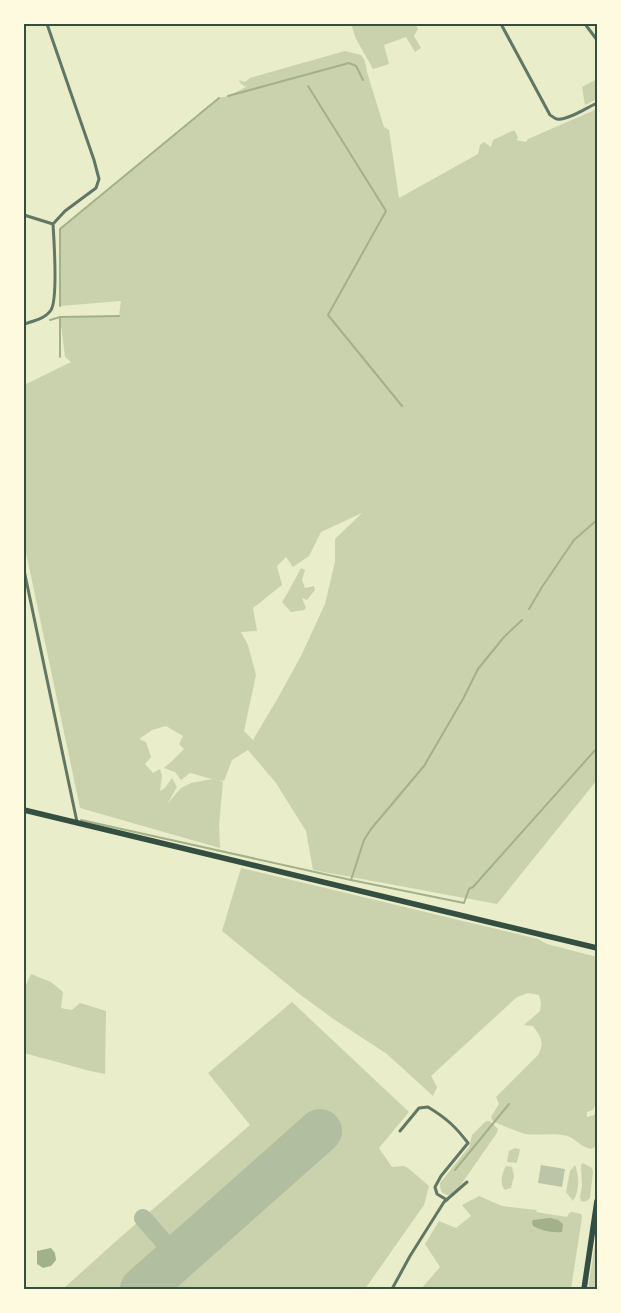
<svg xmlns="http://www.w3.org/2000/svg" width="621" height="1313" viewBox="0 0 621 1313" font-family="'Space Grotesk',sans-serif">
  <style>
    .green { fill: #cad2ad; fill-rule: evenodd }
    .water { fill: #a3b18a }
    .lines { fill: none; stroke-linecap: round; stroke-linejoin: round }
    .stream { stroke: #a3b18a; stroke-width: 2 }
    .taxiway { stroke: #b2bea0; stroke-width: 18 }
    .runway { stroke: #b2bea0; stroke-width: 44 }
    .building { fill: #bcc5a7 }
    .minor { stroke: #617663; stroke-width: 3 }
    .trunk { stroke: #344e41; stroke-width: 5.5 }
    .neatline { fill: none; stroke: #344e41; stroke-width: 2 }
  </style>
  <rect width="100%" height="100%" fill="#e9edc9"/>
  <path class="green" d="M351,24h64l3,5 -4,7 7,12 -6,4 -9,-15 -22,8 5,19 -16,5 -17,-30z
    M345,51l16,4 4,6 2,11 17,55 5,3 10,68 79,-44 2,-9 4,-3 7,5 2,-7 19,-9h3l3,7 -2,2 10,2 2,-3 69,-30v671l-100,124 -184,-34 -7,-39 -30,-48 -28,-33 -16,10 -8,21 -5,-1 4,2 -4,43 1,23 -140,-40 -56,-265v-158l47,-23 -6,-5 -5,-40 59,-1 2,-15 -61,5v-77l159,-131 9,-2 18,-9 -5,-3 -2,-4 6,2 5,-4zM362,513l-27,26v23l-10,42 -24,52 -22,40 -26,44 -9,-9 12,-56 -8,-30 -7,-13 16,-1 -4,-23 29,-23 -5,-19 9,-9 7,10 16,-11 12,-24zM166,726l17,10 -4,8 5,5 -12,12 -8,7 11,4 6,8 9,-7 22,6 -21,4 -10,5 -14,16 10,-17 -5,-9 -7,10 -5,3 2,-15 -2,-7 -7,4 -8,-9 6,-7 -5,-15 -7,-3 13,-9z
    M597,79v20l-12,6 -3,-18z
    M301,568l4,2 -3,10 3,8 9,-2 1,4 -8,10 -5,-2 4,10 -2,2 -13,2 -9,-10 5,-8z
    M241,868l297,71 9,5 50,13v143l-4,10 -6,2v5l7,-2 3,-5v25l-2,12 -4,2c-9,-2 -14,-8 -21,-12 -14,-5 -30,-1 -44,-3 -3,0 -31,-11 -33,-13 -1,-1 -1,-2 -2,-4l8,-13 -3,-7 42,-42c7,-13 3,-18 -5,-29l-9,-1 16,-14 1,-8 -2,-8 -11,-2 -11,4 -86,79 6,11 -4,9 -46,-42 -55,-36 -34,-25 -76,-62z
    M31,974l20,8 12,10 -2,16 11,2 8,-7 26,8 -1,63 -15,-3 -66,-18v-64z
    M292,1002l117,110 -30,36 13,19 12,-1 4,2 21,18 -5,19 -59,84h-302l52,-47 135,-117 -42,-52z
    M488,1121l3,1 7,7 -1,4 -37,53 -10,9c-8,0 -10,-4 -10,-12l29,-36 3,-12 13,-13z
    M515,1148l4,1 1,1 -3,12 -1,1 -8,-1 -1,-1 2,-10z
    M583,1163l9,5 1,4 -3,26c-3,3 -5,4 -9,3l-1,-4 2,-12 -1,-20z
    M575,1165c4,11 5,26 -2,36l-7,-9 4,-21z
    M506,1166l6,1 2,9 -3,12 -6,2c-6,-6 -3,-17 1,-24z
    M479,1196l23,10 35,4 -1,2 31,5 2,-4 3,-1 9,2 1,3 -11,72h-150l19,-22 -15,-23 14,-23 17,7 15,-12 -9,-11z
    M597,1231v58h-9z"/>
  <path class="water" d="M550,1218l8,2 5,4 -1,8c-11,1 -19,-1 -29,-6l-1,-4 1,-2z
    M51,1248l4,5 1,7 -5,6 -8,2 -6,-4v-13z"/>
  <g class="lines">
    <path class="stream" d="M308,86l78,125 -58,104 74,91
      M228,96l121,-33 7,3 7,14
      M60,306v-77l159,-131
      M50,320l10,-3 59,-1
      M60,357v-40
      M529,609l13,-22 32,-47 23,-20
      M81,820l270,60 113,23 5,-14 4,-2 124,-139
      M351,880l13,-40 7,-11 53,-63 39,-67 15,-30 26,-32 18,-17
      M455,1170l54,-66"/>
    <path class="taxiway" d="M143,1218l35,40"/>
    <path class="runway" d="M142,1289l178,-158"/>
  </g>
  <path class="building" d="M541,1165l24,4 -3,18 -24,-4z"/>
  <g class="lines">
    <path class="minor" d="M501,24l49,91c2,1 5,4 7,4 10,2 31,-12 40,-16
      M585,24l12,16
      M24,215l29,9
      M24,324c9,-3 21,-5 27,-14 7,-11 3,-70 2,-86l12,-13 31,-23 3,-9 -5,-19 -47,-136
      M24,570l53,252
      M400,1131l19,-23 9,-1c18,11 27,19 40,36l-27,33 -6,11 2,7 10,6
      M392,1289l18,-33 34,-54 23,-20"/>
    <path class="trunk" d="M24,810l573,138
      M584,1289l13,-88"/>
  </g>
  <rect width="621" height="1313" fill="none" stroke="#fefae0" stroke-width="50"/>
  <rect x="25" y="25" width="571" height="1263" class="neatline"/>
</svg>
